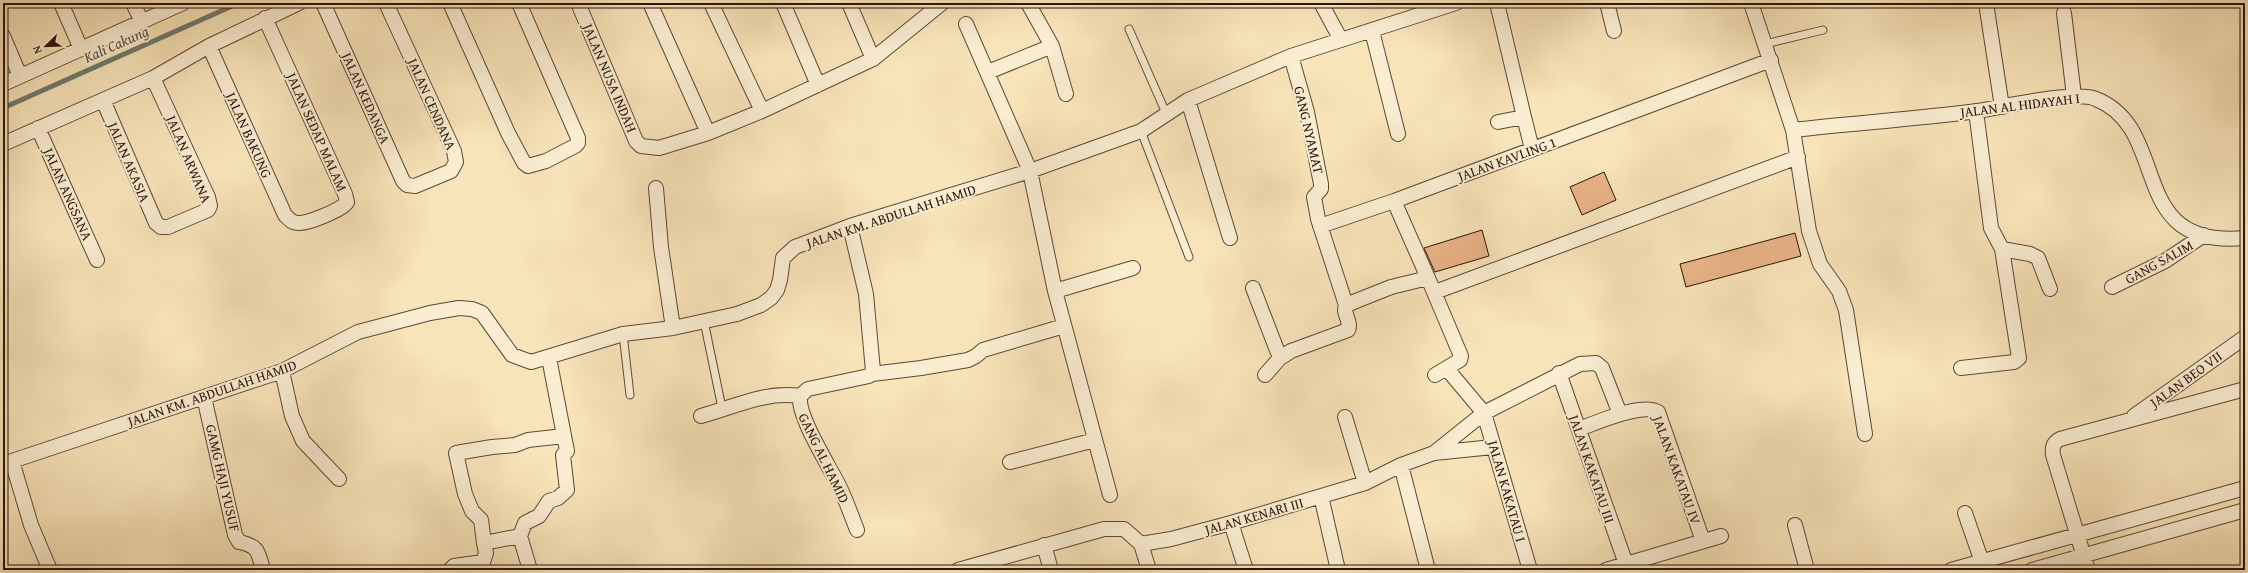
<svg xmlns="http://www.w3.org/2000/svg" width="2248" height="573" viewBox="0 0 2248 573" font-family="'Gentium Book Plus',serif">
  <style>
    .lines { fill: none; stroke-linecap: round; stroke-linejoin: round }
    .stream { stroke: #6f7a6e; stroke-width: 5 }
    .building { fill: #e9b387; stroke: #2b1309 }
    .lane-casing { stroke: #5e4735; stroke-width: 9 }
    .street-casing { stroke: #5e4735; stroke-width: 16 }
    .lane { stroke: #faedd2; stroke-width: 7 }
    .street { stroke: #faedd2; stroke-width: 14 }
    .labels { text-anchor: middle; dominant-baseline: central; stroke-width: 4; stroke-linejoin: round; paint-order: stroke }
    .street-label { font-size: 14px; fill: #2b1309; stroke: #faedd2 }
    .water-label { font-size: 15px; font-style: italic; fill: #534f44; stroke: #faedd2 }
  </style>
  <rect width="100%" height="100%" fill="#f8e4b9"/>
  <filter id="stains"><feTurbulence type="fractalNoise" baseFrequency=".005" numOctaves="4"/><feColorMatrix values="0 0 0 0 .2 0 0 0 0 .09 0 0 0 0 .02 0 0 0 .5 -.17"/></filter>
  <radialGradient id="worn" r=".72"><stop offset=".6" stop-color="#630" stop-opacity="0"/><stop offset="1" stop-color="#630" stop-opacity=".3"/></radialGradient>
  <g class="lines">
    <path class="stream" d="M3,108l236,-105"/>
  </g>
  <path class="building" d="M1604,172l12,28 -34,15 -12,-28z
    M1482,230l7,26 -54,16 -11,-24z
    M1795,233l6,23 -115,31 -6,-23z"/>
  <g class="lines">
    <defs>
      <path id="lane" d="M1129,29l37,84
        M1765,44l58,-14
        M1141,131l48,126
        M704,321l18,87
        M623,334l7,61"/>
      <path id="street" d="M61,3l20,46
        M133,3l9,19
        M323,3l80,178 4,4 8,1 36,-15 5,-9 -2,-11 -68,-148
        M450,3l58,130 16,30 4,3 18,-5 29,-15 3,-3v-5l-59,-135
        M578,3l58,138 5,5 18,2 49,-15 54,-22 111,-52 69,-56
        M650,3l58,130
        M711,3l51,108
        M783,3l35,82
        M849,3l24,56
        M1028,3l24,43 14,48
        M1321,3l20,37
        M1497,3l27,114 -26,5
        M1607,3l7,28
        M1751,3l42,127 16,101 11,33 19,27 7,19 19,124
        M1986,3l16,104
        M2064,13l10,83
        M966,24l64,147 25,120 55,204
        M1372,31l26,103
        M3,36l17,40
        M209,46l76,169c4,4 7,8 13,8 9,1 46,-14 49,-21l-2,-8 -80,-176
        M1291,56l16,56 14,72v5l-7,8 4,22 28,86
        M988,72l64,-26
        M3,84l180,-81
        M103,100l53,123 5,4h7l40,-17 2,-4 -2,-9 -55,-119
        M1188,100l42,138
        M1976,111l15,117 11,21 28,5 8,4 12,31
        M1524,117l8,32
        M38,128l59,132
        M1793,130c62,-7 123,-11 184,-19 25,-4 99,-21 119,-12 77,31 28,150 149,139
        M3,144l150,-66 56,-32 90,-43
        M656,188l5,59 12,81
        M1394,201l34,77
        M850,226l16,68 7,77 -4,5 -61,13 -8,7c-3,21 31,72 41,94 6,13 11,27 16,40
        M1320,226l74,-25 377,-141
        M2112,287l53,-26 39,-26
        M1253,288l27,70
        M1055,291l78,-23
        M1435,292l363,-135
        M1961,368l53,-6 5,-4 -17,-109
        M1447,369l37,44 46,157
        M282,371l10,45 11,25 36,38
        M1559,373l67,191
        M872,374l49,-6 47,-8 8,-4 7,-6 81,-24
        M1265,375l15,-17 11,-7 57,-21c4,-8 -6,-17 -2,-25l45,-18 37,-9 33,78 -1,4 -25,15
        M204,397l31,138 4,7c20,4 19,10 24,28
        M701,416c34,-9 63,-25 99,-20
        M2134,416l111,-79
        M1345,417l20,66
        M1579,429c17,-6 63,-27 79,-17l45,129
        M1434,453l50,-40 96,-49 16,-1 6,5 18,46
        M12,461l19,64 19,45
        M1010,462l85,-22
        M3,464l279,-93 76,-39 72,-19 29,-5 13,1 10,4 30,42 19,7 92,-28 50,-6 64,-14 24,-9 10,-7 6,-8 3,-10 3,-22 12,-11 55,-21 180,-55 111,-40 47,-31 103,-44 165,-53
        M1401,465l27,105
        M1321,496l17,74
        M1965,513l17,49
        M1231,523l15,47
        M1795,525l12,45
        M520,536l10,34
        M484,543l-3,-23 -9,-9 -7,-17 -9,-41 36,-6 23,-2 13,-5 36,-4
        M1141,544l30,-5 60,-16 134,-40 36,-18 33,-12 59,-6
        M1141,544l8,26
        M1044,545l7,25
        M450,570l4,-4 29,-4 3,-9 -2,-10 36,-7 5,-13 14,-7 10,-15 9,-3 9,-8 -4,-35 4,-4 -18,-93
        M958,570l146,-41h20l17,15
        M1606,570l115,-34
        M1951,570l294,-82
        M2032,570l213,-60
        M2088,570l-35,-115c-1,-8 0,-12 7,-16l185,-50"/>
    </defs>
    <use href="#lane" class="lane-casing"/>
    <use href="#street" class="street-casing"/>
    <use href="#lane" class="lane"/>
    <use href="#street" class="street"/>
  </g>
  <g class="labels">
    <g class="street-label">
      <text transform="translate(610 78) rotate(67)">JALAN NUSA INDAH</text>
      <text transform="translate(366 98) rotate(66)">JALAN KEDANGA</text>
      <text transform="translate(432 104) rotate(66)">JALAN CENDANA</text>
      <text transform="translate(2020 105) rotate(-7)">JALAN AL HIDAYAH I</text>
      <text transform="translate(1309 130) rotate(77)">GANG NYAMAT</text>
      <text transform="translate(317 132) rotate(66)">JALAN SEDAP MALAM</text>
      <text transform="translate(249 135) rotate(66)">JALAN BAKUNG</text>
      <text transform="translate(189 159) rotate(67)">JALAN ARWANA</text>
      <text transform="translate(1507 159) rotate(-20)">JALAN KAVLING 1</text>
      <text transform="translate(129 162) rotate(67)">JALAN AKASIA</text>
      <text transform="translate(68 194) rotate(66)">JALAN ANGSANA</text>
      <text transform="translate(891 216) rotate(-18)">JALAN KM. ABDULLAH HAMID</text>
      <text transform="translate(2159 262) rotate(-29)">GANG SALIM</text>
      <text transform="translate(2186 379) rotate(-36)">JALAN BEO VII</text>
      <text transform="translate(212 393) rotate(-19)">JALAN KM. ABDULLAH HAMID</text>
      <text transform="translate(824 458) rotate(64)">GANG AL HAMID</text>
      <text transform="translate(1592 469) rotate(71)">JALAN KAKATAU III</text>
      <text transform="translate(1677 470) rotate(70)">JALAN KAKATAU IV</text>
      <text transform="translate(223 478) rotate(77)">GAMG HAJI YUSUF</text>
      <text transform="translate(1507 491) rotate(74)">JALAN KAKATAU I</text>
      <text transform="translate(1254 516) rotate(-16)">JALAN KENARI III</text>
    </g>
    <g class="water-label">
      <text transform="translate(116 44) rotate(-24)">Kali Cakung</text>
    </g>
  </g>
  <rect width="2248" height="573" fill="none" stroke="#f8e4b9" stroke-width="16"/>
  <rect x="4" y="4" width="2240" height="565" fill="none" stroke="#2b1309" stroke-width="2"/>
  <rect x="8" y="8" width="2232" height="557" fill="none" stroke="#2b1309"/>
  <g transform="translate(46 46) rotate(247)" stroke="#faedd2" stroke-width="3" paint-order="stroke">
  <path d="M0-3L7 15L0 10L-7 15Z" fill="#2b1309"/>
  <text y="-6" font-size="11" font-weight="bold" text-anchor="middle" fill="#2b1309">N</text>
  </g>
  <rect width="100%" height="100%" filter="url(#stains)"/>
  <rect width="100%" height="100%" fill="url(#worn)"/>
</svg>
